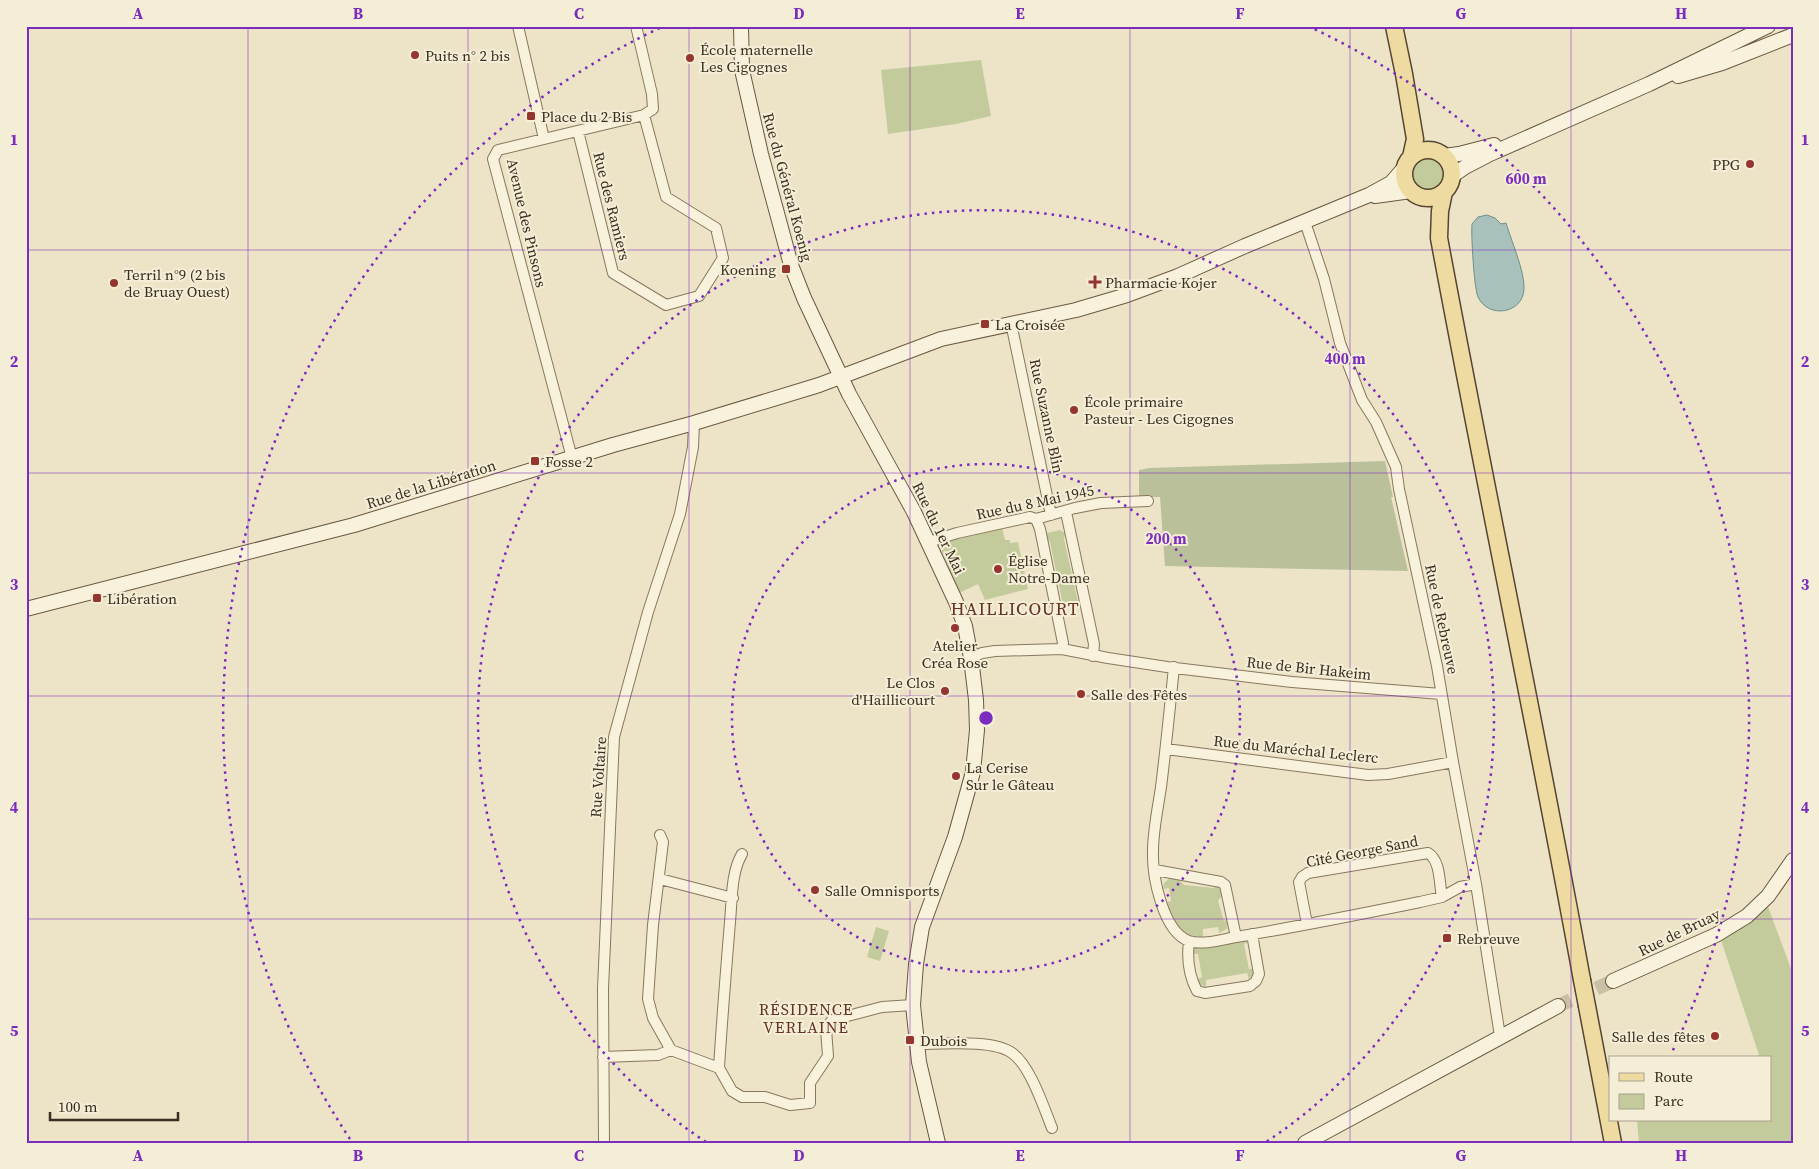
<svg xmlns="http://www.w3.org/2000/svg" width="1819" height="1169" viewBox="0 0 1819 1169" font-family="'Source Serif 4',serif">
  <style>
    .green { fill: #c3cb9c }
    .cemetery { fill: #b9c09a }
    .water { fill: #a8c1bb; stroke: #6f8f89 }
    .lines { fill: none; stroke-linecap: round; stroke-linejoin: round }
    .secondary-tunnel { stroke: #c9c0a6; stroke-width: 14; stroke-dasharray: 14 7; stroke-linecap: butt }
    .street-casing { stroke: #88775d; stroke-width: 12 }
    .secondary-casing { stroke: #6a5840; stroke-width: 16 }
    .primary-casing { stroke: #564531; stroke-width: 19 }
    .street { stroke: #f8f1db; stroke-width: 10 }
    .secondary { stroke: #f8f1db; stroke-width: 14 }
    .primary { stroke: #eedba2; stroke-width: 16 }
    .primary-bridge-casing { stroke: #564531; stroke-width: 19; stroke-linecap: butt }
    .primary-bridge { stroke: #eedba2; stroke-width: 16 }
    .grid { fill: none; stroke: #7b2cbf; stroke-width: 1; stroke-opacity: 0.55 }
    .ring { fill: none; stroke: #7b2cbf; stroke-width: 2.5; stroke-dasharray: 2.5 5 }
    .poi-dot { fill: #953530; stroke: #f5eed7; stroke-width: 2 }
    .labels { text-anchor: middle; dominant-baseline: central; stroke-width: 4; stroke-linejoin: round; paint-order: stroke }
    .poi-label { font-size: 15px; fill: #392e20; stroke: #f5eed7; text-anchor: start }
    .street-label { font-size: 15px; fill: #392e20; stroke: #f5eed7 }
    .neighbourhood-label { font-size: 16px; letter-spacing: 1px; fill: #643321; stroke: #f5eed7 }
    .quarter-label { font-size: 18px; letter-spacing: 1px; fill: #643321; stroke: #f5eed7 }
    .centre { fill: #7b2cbf; stroke: #f5eed7; stroke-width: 2.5 }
    .ring-label { font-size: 15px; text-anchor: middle; font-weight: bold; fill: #7b2cbf; stroke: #f5eed7; stroke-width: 4; stroke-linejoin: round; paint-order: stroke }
    .neatline { fill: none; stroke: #7b2cbf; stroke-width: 2 }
    .grid-label { font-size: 16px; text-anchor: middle; font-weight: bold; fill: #7b2cbf }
  </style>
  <rect width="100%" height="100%" fill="#ede4c8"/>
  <path class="green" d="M981,60l10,56 -35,8 -68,10 -7,-64z
    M1412 174a16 16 0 1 1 32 0a16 16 0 1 1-32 0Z
    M1002,528l3,12h5v3l8,-1 10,47 -43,11 -7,-16 -19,9 -21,-51z
    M1060,530l5,3 -1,6 14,63 -15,3 -13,-63 -5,-5 2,-4z
    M1172,876l5,1 7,8 30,3v-5l5,2 5,8 -6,8 6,20 4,-2 -1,10 -8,4 -1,-6 -15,2v8c-25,-2 -30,-12 -39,-34l7,-2 -2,-13 -6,1 1,-6z
    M1767,904l26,70v169h-154l-2,-22 3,-1h130v-62h-18l7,-3 -38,-115 26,-17z
    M876,927l13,4 -9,30 -13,-4z
    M1247,939l3,3 -6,2 5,25h6l-1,5 -5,5 -2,-6 -41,7v7l-7,-3 -2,-5 5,-2 -4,-23h-6l3,-9 5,3z"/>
  <path class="cemetery" d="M1385,461l8,36h-2l17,74 -243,-5 -5,-69h-21v-27l10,-2z"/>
  <path class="water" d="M1487,215l8,3 6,6 5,-1c5,17 19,49 18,66 -1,25 -36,30 -46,8 -4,-9 -7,-62 -6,-73l6,-7z"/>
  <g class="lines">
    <path class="secondary-tunnel" d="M1558,1006l55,-25"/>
    <defs>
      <path id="street" d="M518,26l26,113
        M578,131l35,142 53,32 33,-9 24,-38 -7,-30 -50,-31 -22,-82
        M1305,222l19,57 16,64 22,57 14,22 20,45 3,22 38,177 16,96 23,122 24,152
        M1011,323l40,192
        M572,458l-79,-299 5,-9 146,-35 9,-6 -1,-15 -16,-68
        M1066,512l28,132 -1,12
        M1036,519l4,10 23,114 -1,6
        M929,542l28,-9 73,-16 6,2 39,-11 26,-5 47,-2
        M971,658l11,-5 13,-2 67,-2 46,9 59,9 125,15 149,12
        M1174,667c-4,40 -8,80 -13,120 -3,21 -8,43 -8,64 -1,25 10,81 36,90 16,5 37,-3 53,-5 59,-10 119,-22 178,-34l22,-5 18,-10 16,-3
        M1166,749l202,26 20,-1 65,-12
        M660,835l3,7 -10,83 -5,74 5,19 18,32
        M1155,870l66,12 4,3 11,52
        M660,879l73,19
        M1307,924l-8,-42 3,-5 6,-4 120,-20c13,8 11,30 14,44
        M1189,941c-2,16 0,35 8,50l8,2 45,-7 6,-5 3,-7 -7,-40
        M916,1044c24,0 78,-5 96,9 18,12 32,55 40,75
        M603,1057l55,-2 13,-5 48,18 13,23 10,6h23l25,8 20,-2v-20l18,-27 -2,-27 6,-9 50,-13 31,-2
        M719,1068c3,-49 7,-98 11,-146 2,-21 1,-50 12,-68
        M604,1143l-1,-154 11,-252 34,-125 32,-98 13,-67 1,-24"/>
      <path id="secondary" d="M741,26l1,44 19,84 30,111 13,33 45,96 65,118 42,90 9,24 6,32 5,42 1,30 -4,42 -18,65 -33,90 -6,37 -3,41 6,57 19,81
        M1678,76l44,-13 71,-28
        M1444,156l15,-2 35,-9
        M1452,176l13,-9 25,-13 159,-70 119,-58
        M1375,196l36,-5
        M26,609l328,-84 259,-80 81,-22 125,-38 122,-46 135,-29 51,-15 51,-19 67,-30 124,-51 22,-12 15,-17
        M1613,981l103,-46 31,-19 21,-20 25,-36
        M1305,1143l253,-137"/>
      <path id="primary" d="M1394,26l10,48 11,65 -4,18
        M1404 174a24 24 0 1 1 48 0a24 24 0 1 1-48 0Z
        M1444,192l-4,19 -1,27c46,248 98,494 143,742
        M1587,1006l26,137"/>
    </defs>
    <use href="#street" class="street-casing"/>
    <use href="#secondary" class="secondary-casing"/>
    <use href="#primary" class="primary-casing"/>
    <use href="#street" class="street"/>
    <use href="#secondary" class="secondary"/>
    <use href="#primary" class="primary"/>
    <defs>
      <path id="primary-bridge" d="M1582,980l5,26"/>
    </defs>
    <use href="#primary-bridge" class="primary-bridge-casing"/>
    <use href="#primary-bridge" class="primary-bridge"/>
  </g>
  <path class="grid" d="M248,26v1117M468,26v1117M689,26v1117M910,26v1117M1130,26v1117M1350,26v1117M1571,26v1117M26,250h1767M26,473h1767M26,696h1767M26,919h1767"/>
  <g class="ring">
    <circle cx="986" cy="718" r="254"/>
    <path d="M706 1142A508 508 0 1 1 1266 1142"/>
    <path d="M350 1139A763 763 0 0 1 664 26M1308 26A763 763 0 0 1 1672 1052"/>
  </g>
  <g class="poi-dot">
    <circle cx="415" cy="55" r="5"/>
    <circle cx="690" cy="58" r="5"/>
    <rect x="526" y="111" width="10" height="10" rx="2.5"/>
    <circle cx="1750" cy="164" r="5"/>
    <rect x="781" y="264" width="10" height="10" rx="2.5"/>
    <path d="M1092.5 274.5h5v5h5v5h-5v5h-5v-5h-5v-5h5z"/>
    <circle cx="114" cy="283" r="5"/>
    <rect x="980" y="319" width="10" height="10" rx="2.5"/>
    <circle cx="1074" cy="410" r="5"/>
    <rect x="530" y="456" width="10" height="10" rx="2.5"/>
    <circle cx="998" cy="569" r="5"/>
    <rect x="92" y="593" width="10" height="10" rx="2.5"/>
    <circle cx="955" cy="628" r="5"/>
    <circle cx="945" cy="691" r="5"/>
    <circle cx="1081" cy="694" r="5"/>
    <circle cx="956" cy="776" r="5"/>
    <circle cx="815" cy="890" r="5"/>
    <rect x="1442" y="933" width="10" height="10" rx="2.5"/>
    <circle cx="1715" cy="1036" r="5"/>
    <rect x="905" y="1035" width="10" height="10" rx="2.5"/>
  </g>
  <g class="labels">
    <g class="poi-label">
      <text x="700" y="49">École maternelle<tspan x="700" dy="17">Les Cigognes</tspan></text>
      <text x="425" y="55">Puits n° 2 bis</text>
      <text x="541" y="116">Place du 2 Bis</text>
      <text x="1740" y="164" text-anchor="end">PPG</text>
      <text x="776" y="269" text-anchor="end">Koening</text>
      <text x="124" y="274">Terril n°9 (2 bis<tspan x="124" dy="17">de Bruay Ouest)</tspan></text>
      <text x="1105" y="282">Pharmacie Kojer</text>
      <text x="995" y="324">La Croisée</text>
      <text x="1084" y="401">École primaire<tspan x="1084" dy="17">Pasteur - Les Cigognes</tspan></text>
      <text x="545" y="461">Fosse 2</text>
      <text x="1008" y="560">Église<tspan x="1008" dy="17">Notre-Dame</tspan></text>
      <text x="107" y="598">Libération</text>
      <text x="955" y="645" text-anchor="middle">Atelier<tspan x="955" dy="17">Créa Rose</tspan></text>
      <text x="935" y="682" text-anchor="end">Le Clos<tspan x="935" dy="17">d'Haillicourt</tspan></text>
      <text x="1091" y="694">Salle des Fêtes</text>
      <text x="966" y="767">La Cerise<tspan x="966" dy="17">Sur le Gâteau</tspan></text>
      <text x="825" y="890">Salle Omnisports</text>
      <text x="1457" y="938">Rebreuve</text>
      <text x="1705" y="1036" text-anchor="end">Salle des fêtes</text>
      <text x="920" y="1040">Dubois</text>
    </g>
    <g class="street-label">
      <text transform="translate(788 187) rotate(75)">Rue du Général Koenig</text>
      <text transform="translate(612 206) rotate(76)">Rue des Ramiers</text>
      <text transform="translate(527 223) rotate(77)">Avenue des Pinsons</text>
      <text transform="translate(1047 416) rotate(78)">Rue Suzanne Blin</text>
      <text transform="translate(431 484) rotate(-17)">Rue de la Libération</text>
      <text transform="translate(1035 502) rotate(-12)">Rue du 8 Mai 1945</text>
      <text transform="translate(939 528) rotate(64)">Rue du 1er Mai</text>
      <text transform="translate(1442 619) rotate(78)">Rue de Rebreuve</text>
      <text transform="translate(1309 668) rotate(6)">Rue de Bir Hakeim</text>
      <text transform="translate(1296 749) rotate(6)">Rue du Maréchal Leclerc</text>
      <text transform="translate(598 777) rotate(-86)">Rue Voltaire</text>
      <text transform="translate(1362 851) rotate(-11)">Cité George Sand</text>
      <text transform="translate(1679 932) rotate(-26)">Rue de Bruay</text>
    </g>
    <g class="neighbourhood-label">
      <text x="806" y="1009">RÉSIDENCE<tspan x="806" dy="18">VERLAINE</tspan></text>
    </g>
    <g class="quarter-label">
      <text x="1015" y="608">HAILLICOURT</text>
    </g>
  </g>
  <circle cx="986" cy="718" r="8" class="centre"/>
  <g class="ring-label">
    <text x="1526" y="184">600 m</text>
    <text x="1345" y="364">400 m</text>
    <text x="1166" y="544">200 m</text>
  </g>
  <rect width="1819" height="1169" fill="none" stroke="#f5eed7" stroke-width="55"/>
  <rect x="1609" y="1056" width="162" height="65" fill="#f5eed7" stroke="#aaa18e"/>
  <rect x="1619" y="1073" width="25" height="8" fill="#eedba2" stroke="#aaa18e"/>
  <text x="1654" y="1082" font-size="15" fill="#392e20">Route</text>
  <rect x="1619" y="1094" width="25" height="15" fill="#c3cb9c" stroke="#aaa18e"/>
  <text x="1654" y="1106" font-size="15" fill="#392e20">Parc</text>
  <path d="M50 1112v8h128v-8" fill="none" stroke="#392e20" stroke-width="2.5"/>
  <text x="58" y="1112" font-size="15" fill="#392e20" stroke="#f5eed7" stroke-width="4" paint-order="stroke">100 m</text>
  <rect x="28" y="28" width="1764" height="1114" class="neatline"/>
  <g class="grid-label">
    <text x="138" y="19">A</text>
    <text x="358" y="19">B</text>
    <text x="579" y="19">C</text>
    <text x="799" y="19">D</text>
    <text x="1020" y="19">E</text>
    <text x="1240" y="19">F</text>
    <text x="1461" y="19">G</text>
    <text x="1681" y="19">H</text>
    <text x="14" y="145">1</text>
    <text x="1805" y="145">1</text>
    <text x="14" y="367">2</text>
    <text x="1805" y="367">2</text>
    <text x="14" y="590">3</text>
    <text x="1805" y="590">3</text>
    <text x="14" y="813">4</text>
    <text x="1805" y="813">4</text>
    <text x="14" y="1036">5</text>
    <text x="1805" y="1036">5</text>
    <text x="138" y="1161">A</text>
    <text x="358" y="1161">B</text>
    <text x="579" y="1161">C</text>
    <text x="799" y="1161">D</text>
    <text x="1020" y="1161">E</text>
    <text x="1240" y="1161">F</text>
    <text x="1461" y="1161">G</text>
    <text x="1681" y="1161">H</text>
  </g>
</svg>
